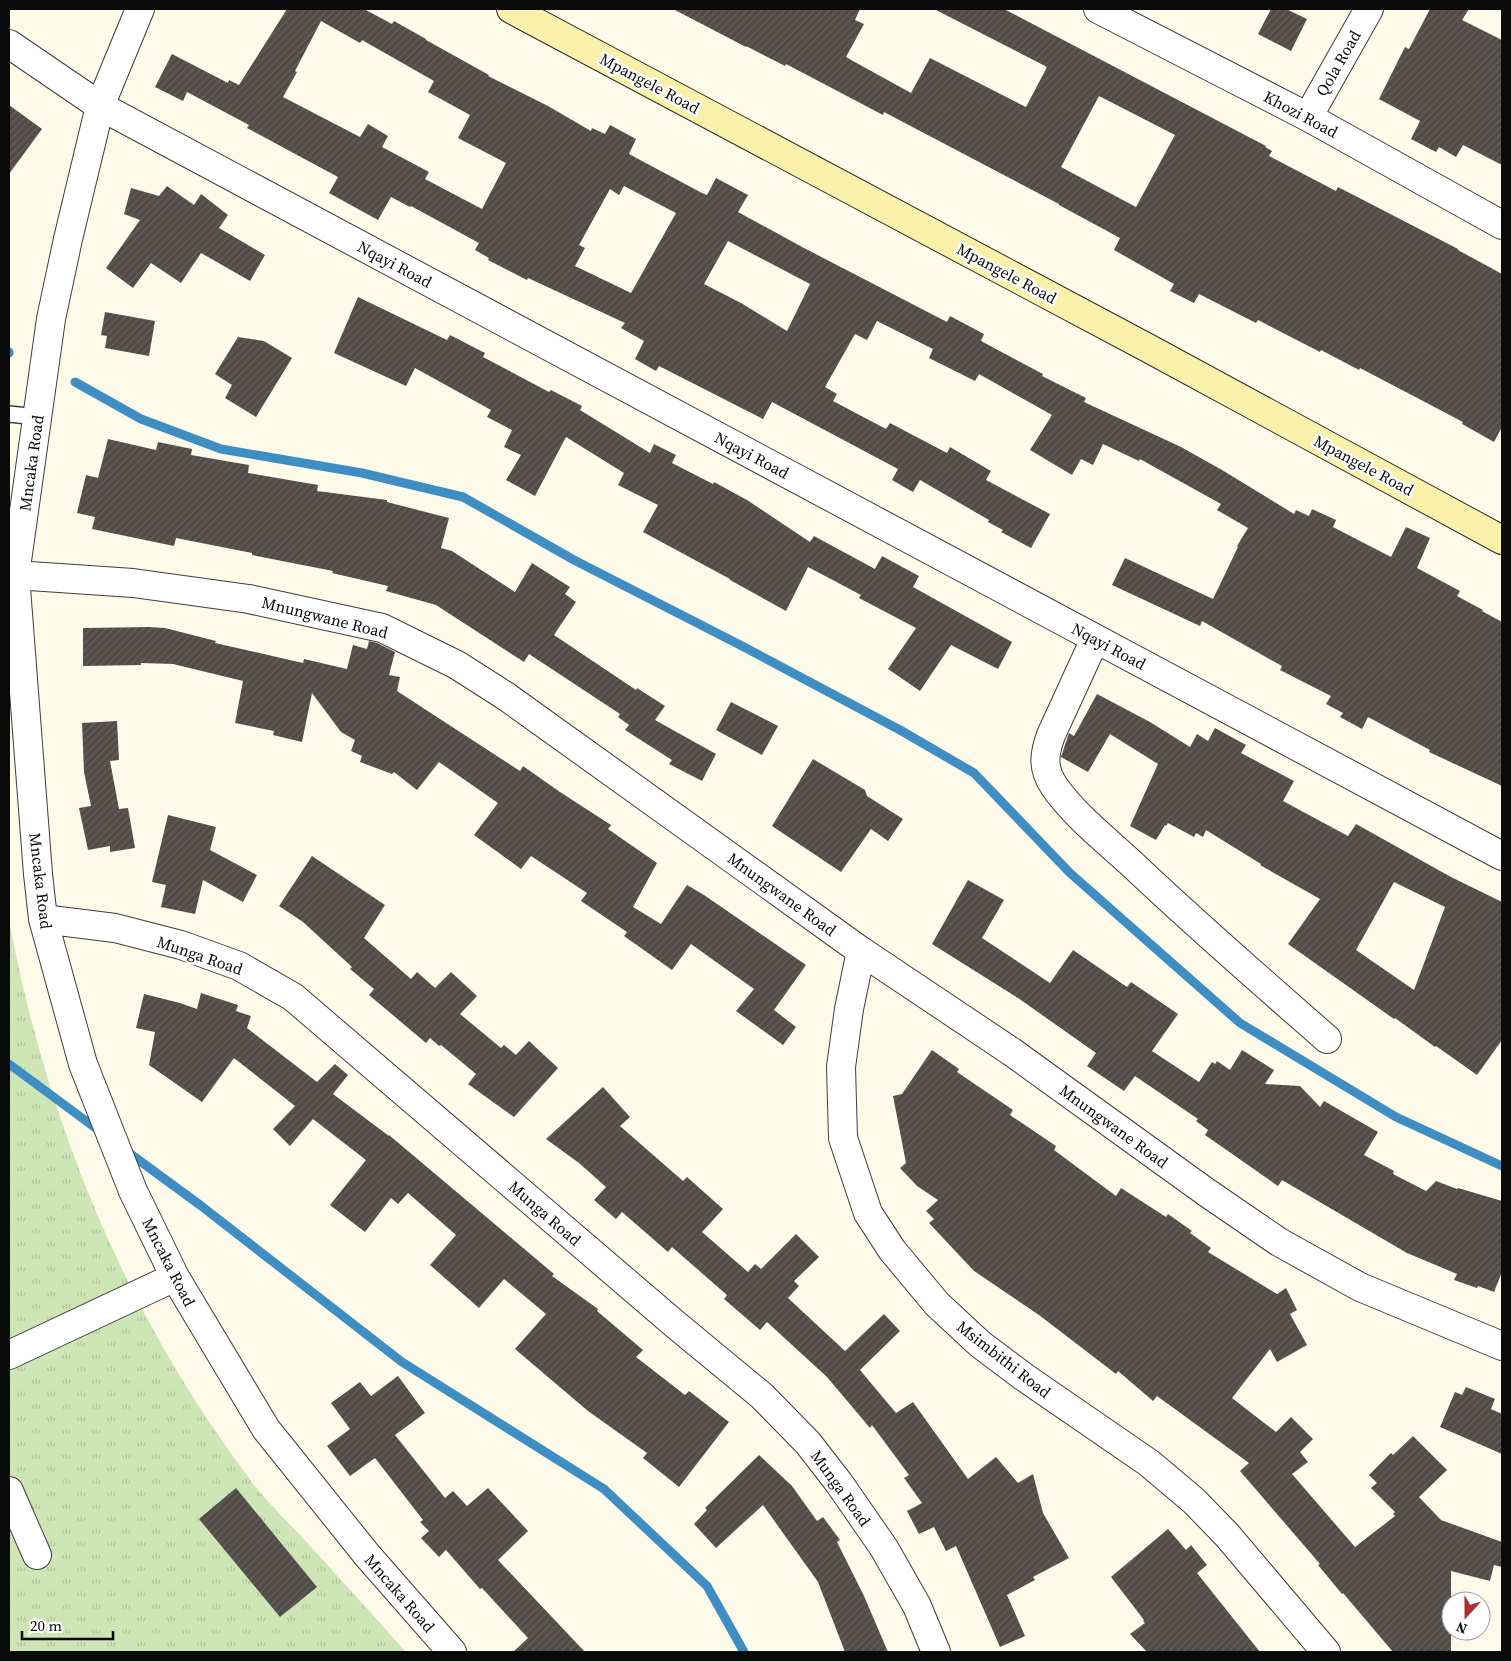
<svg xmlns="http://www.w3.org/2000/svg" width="1511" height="1661" viewBox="0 0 1511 1661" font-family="'Source Serif 4',serif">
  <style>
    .grass { fill: url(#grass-tufts) }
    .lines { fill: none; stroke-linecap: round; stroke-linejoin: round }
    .stream { stroke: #3e8dc3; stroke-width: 9 }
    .building { fill: url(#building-hatch); fill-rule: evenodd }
    .lane-casing { stroke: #3d3d3d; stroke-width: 18 }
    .street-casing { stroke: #3d3d3d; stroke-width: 30 }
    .secondary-casing { stroke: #2c2c2c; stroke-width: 30 }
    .lane { stroke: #fff; stroke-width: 15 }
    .street { stroke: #fff; stroke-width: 28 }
    .secondary { stroke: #f9f1a9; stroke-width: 28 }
    .labels { text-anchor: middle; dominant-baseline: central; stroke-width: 5; stroke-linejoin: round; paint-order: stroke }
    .street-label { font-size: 16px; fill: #0a0a0a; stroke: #fff }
  </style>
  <defs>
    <pattern id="grass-tufts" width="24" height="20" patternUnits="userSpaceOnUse" patternTransform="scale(1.25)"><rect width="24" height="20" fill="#cee5b6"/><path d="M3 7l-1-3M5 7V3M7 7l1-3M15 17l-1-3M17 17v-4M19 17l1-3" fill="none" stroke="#b0c39b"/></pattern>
    <pattern id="building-hatch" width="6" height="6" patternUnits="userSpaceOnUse" patternTransform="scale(1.25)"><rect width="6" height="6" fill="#524c48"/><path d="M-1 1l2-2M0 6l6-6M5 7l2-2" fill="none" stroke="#66615e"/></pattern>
  </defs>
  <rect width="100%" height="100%" fill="#fefae9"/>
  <path class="grass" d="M9,920c38,203 116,393 240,558 15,21 34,39 51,57 36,39 71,78 106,117h-397z"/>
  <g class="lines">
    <path class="stream" d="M9,352v1
      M75,382l66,37 80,30 141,24 101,24 111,63 170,87 156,83 74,43 96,100 170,150 156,94 106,49
      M9,1064l92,68
      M125,1150l75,55 202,157 202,127 103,97 37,66"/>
  </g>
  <path class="building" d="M287,9h77l28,15 2,-3 32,18v1l63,35 -1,1 60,30 43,25 1,-3 13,6 5,-9 26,14 -7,15 73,39 5,2 9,-17 32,17 -10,17 66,36 143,74 3,-6 34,18 -3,7 62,33 -1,2 44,22 -2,4 97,45 41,23 72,44 2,-4 13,6 3,-7 24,11 -3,7 58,30 15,-30 24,11 -13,30 43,23 -3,5 26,14 -1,1 20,11v164l-73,-34 1,-2 -62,-33 -6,12 -22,-12 3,-4 -17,-9 5,-8 -51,-26 2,-4 -80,-45 -2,5 -88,-41 13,-27 88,41 25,-52 -1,-1 11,-18 -31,-18 4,-6 -81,-45 -1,2 -36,-17 -10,21 -12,-6 -9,16 -42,-25 22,-35 -73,-41 -4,7 -46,-23 4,-9 -56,-28 -10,19 -12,-6 -30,53 12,7 -4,7 53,28 4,-6 57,30 3,-6 41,24 -5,9 64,34 -19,34 -30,-16 2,-2 -15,-8 1,-2 -69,-40 -7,12 -21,-12 6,-11 -126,-67 -9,17 -104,-53 -3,5 -21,-12 9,-18 -23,-13 4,-5 -97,-45 -1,2 -39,-20 1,-2 -14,-8 4,-7 -68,-37 -1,1 -19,-10 -13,23 -49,-27 9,-16 -91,-49 2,-3 -62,-33 -4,9 -28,-14 17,-33 56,29 1,-3 10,5zM321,21l39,22 2,-3 72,41 -6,11 42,23 -12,23 48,25 -24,46 -57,-30 4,-7 -47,-25 6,-11 -20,-12 -8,13 -77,-40 14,-25 -2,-1zM624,186l52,27 -45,80 -56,-27 10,-18 -6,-3 31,-56 9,6zM728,241l82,43 -23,47 -46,-28 -37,-19z
    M673,9h187l-5,11 9,4 -18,33 7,4 58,32 19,-35 96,49 21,-40 -113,-58h70l262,137 -1,1 7,4 -3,5 67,35 2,-4 33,17 87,45v1l44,24v153l-8,15 -32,-18 1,-2 -103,-54 -1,2 -38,-20 -1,2 -62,-32 -2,3 -57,-29 -5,9 -24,-12 4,-7 -60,-34 6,-12 -61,-33v-1l-175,-92 -1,3 -97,-51 -1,2 -39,-20v1zM1099,96l76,39 -39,72 -75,-40z
    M1271,9h15l21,10 -16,32 -33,-17z
    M1430,9h39l-7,11 40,20v125l-39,-20 -7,12 -17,-10 -3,5 -25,-13 9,-18 -41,-22 26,-52 4,2z
    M9,105l33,24 -33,45z
    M167,186l27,19 7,-11 27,21 -9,13 46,27 -15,26 -49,-28 -20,30 -30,-20 -18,25 -27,-20 34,-48 -16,-6 7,-26 28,8z
    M358,297l89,43 3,-5 35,18 -2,4 66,35 2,-2 31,16 -2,4 70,43 4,-9 22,11 -4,8 41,21 1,-2 33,18 63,42 4,-6 61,33 7,-13 37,20 -6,11 99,55 -14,27 -47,-24 -31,46 -32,-22 28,-41 -57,-30 2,-3 -53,-28 -22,44 -56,-31v-1l-87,-47 15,-27 -40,-20 6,-12 -58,-36 -31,59 -29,-16 15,-25 -17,-8 8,-17 -25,-13 4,-7 -76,-42 -9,18 -72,-33z
    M105,312l50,9 -6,35 -44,-8 2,-12 -6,-1z
    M238,337l26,4 28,17 -36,59 -31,-19 7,-13 -17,-11z
    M108,439l48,11 2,-8 34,7 -1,6 58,10 -1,8 70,12 -1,6 70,9v2l62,16 -8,30 11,3 63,41 17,-29 38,24 -5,7 11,8 -22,33 82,55 1,-2 28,18 -10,14 61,34 -14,27 -33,-17 3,-4 -47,-30 4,-5 -11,-8 2,-3 -91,-60 -5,8 -88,-57 -50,-14 2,-5 -56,-13 1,-2 -81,-16v-2l-76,-15 -2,8 -82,-17 3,-12 -18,-4 9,-38 12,3z
    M149,627l16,1 51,13 -1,2 88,20 1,-4 43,10 6,-24 14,4 2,-8 8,2 18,9 -6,23 11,2 -3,14 123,80 3,-5 37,26 51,33 -3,4 49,34 -24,44 28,17 26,-39 17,10 102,70 -32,45 22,17 -13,18 -47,-34 18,-22 -63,-45 -19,26 -48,-34 3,-4 -46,-31 6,-8 -56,-37 -10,13 -47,-34 24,-32 -59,-41 -22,28 -23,-18 -2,2 -32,-12 2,-6 -11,-5 4,-11 -14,-8 -29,-39 -10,49 -29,-7 1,-4 -39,-8 8,-42 -70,-17 -32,-1v2l-58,1v-38z
    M1097,694l53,28 40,25 7,-13 11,7 7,-13 31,17 -5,8 53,28 -11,20 65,35 8,-12 95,53 51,25v138l-25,35 -41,-29 -1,1 -40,-29 -1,1 -106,-75 32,-45 -60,-34 1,-1 -55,-34 -3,7 -7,-4 -2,4 -26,-14 -2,3 -1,-1 -9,15 -26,-14 28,-62 -48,-30 -22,38 -27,-15 8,-24 5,3zM1394,882l51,25 -31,83 -58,-40z
    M731,702l47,24 -16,29 -46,-25z
    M117,721l2,39 -9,1 9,48 9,-1 7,40 -25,4v-6l-22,4 -9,-42 12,-2 -7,-34 -2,-49z
    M813,759l52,31 2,6 36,23 -15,22 -17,-12 -30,43 -69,-46z
    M168,815l48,12 -6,23 47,25 -14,27 -40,-22 -8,34 -34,-7 5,-22 -14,-3z
    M312,856l73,49 -21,33 47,41 6,-7 18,16 16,-16 26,24 -17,18 41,34 3,-3 12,10 13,-14 29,27 -44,49 -46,-33 8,-10 -35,-29 -2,1 -9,-8 -4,5 -57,-48 5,-6 -24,-20 2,-2 -49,-45 -24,-16z
    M968,880l36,20 -22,38 68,45 23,-33 54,37 4,-5 47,32 -26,37 47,31 13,-20 3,2 2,-3 13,9 12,-20 32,20 -9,14 35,2 20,21 4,-6 54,31 -14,23 30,16 -1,3 33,17 10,-10 21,8 1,-1 44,13v71l-8,20 -16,-6 -1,2 -23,-8 3,-6 -50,-21 -125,-73 -4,6 -73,-51 3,-5 -12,-9 2,-2 -63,-43 -11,15 -37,-25 9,-13 -78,-55 -86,-54z
    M201,993l37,12 -2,6 15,5 -4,12 70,54 18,-18 13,11 -15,19 56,42v-1l165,139 -2,2 46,33 -1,2 46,39 -7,7 49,38 4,-4 40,31 -50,65 -36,-29 4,-5 -59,-42 -73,-62 31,-35 -42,-35 -25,29 -49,-43 26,-30 -48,-42 -10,11 -7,-6 -26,34 -35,-27 36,-45 -53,-41 -23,27 -17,-17 22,-23 -61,-48 -32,44 -53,-37 6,-33 -19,-4 8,-34 36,9 17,6z
    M932,1050l27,19 -2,3 56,38 -3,5 46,31 -2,4 62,46 5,-8 45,29 2,-3 24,17 -2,2 21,15 -3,4 69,42 9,-6 11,22 -7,4 17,31 -30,17 -7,-13 -38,49 44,34 15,-15 22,22 -13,13 8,10 -16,12 63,73 40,-31 -2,-2 2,-2 -24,-24 6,-5 -8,-8 22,-22 2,2 20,-19 34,34 -28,27 22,23 61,22v25l-8,-2 -4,16 -39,-10v81h-58l-50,-59 -1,1 -24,-29 2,-1 -80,-93 9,-8 -92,-67 -4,5 -35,-30 -2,3 -77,-59 -65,-44 -45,-48 5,-4 -8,-8 12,-11 -21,-14 -17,-18 6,-5 -13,-67 9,-2z
    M603,1087l27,30 -10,9 63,55 4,-4 36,32 -21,23 46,40 7,-8 6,5 35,-35 23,23 -25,24 5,5 -11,12 57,53 39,-37 16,17 -40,39 36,43 17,-11 55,77 28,-22 22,26 15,-9 10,39 26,45 -36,19 2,3 -28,15 18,41 -25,11 -44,-101 -10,5 -12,-24 -15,7 -12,-23 15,-8 -18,-25 5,-3 -37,-50 -2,3 -43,-51 -60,-55 -7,8 -36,-31 3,-4 -55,-48 -4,5 -46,-40 -6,7 -22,-19 12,-13 -27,-24 -33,-24z
    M398,1376l27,37 -30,22 50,63 8,-7 14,15 21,-18 40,43 -30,29 87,92h-72l15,-14 -46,-50 -2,1 -34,-39 -7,7 -18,-19 8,-7 -9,-9 3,-2 -48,-62 -25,18 -23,-30 23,-17 -19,-26 29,-21 11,14z
    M1466,1387l29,12 -4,10 11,5v40l-62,-27 15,-35 7,3z
    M759,1455l33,31 25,35 6,-4 17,23 -3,2 27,54 24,56h-43l-27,-70 -55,-77 -47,43 -22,-24 13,-14 -2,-2z
    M236,1488l81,99 -37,30 -81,-98z
    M1168,1529l18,21 5,-5 16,20 -10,8 63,79h-113l-17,-18 15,-11 -2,-2 1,-1 -33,-43z"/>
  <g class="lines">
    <defs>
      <path id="lane" d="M9,414l29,3"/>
      <path id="street" d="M140,9l-40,97 -32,133 -17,80 -36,256 23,299 5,45 40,145 50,127 42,86 91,152 101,126 85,97
        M1098,9l210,108 194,108
        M9,44l91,62 1402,750
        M1308,117l61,-108
        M9,577l6,-2 118,8 116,16 133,29 75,37 50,32 354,254 151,101 194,140 73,50 81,45 142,59
        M1095,639l-44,96c-7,19 -9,33 3,51 20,29 52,54 78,78 63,60 129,117 195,175
        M43,919l72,9 66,17 58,21 54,31 383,328 86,71 46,47 31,40 45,65 33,58 19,46
        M861,951l-12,58 -8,58 2,71 25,75 24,37 45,54 43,40 44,33 125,86 45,38 33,34 99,117
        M9,1355l166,-78
        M9,1491l28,64"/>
      <path id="secondary" d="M511,9l635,338 356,193"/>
    </defs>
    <use href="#lane" class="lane-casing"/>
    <use href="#street" class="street-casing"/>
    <use href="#secondary" class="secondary-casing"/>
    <use href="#lane" class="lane"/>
    <use href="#street" class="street"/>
    <use href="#secondary" class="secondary"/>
  </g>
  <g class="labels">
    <g class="street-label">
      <text transform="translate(1338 63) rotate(-60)">Qola Road</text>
      <text transform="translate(650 83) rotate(28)">Mpangele Road</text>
      <text transform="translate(1301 114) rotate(28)">Khozi Road</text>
      <text transform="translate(395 264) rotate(28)">Nqayi Road</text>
      <text transform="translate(1007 273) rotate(28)">Mpangele Road</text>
      <text transform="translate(752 455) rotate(28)">Nqayi Road</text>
      <text transform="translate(31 463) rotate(-82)">Mncaka Road</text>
      <text transform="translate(1364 465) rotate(28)">Mpangele Road</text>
      <text transform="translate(325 617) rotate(14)">Mnungwane Road</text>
      <text transform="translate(1109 646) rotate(28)">Nqayi Road</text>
      <text transform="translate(41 881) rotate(83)">Mncaka Road</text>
      <text transform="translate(782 894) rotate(36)">Mnungwane Road</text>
      <text transform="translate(200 955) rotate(19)">Munga Road</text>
      <text transform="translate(1114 1126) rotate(36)">Mnungwane Road</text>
      <text transform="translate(545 1213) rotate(41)">Munga Road</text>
      <text transform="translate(169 1262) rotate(63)">Mncaka Road</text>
      <text transform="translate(1004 1359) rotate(38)">Msimbithi Road</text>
      <text transform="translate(841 1488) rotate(54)">Munga Road</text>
      <text transform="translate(400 1593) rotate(49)">Mncaka Road</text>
    </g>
  </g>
  <rect width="1511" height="1661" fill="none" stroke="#0a0a0a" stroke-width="20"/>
  <g transform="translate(1466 1616) rotate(201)"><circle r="24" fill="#ffffff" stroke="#9d9d9d"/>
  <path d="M0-4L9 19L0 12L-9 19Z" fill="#b02d33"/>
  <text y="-8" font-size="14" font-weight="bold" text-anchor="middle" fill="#0a0a0a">N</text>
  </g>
  <path d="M22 1631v8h91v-8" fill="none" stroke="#0a0a0a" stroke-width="2.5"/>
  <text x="30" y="1631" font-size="15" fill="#0a0a0a" stroke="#ffffff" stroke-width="4" paint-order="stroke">20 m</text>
</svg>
